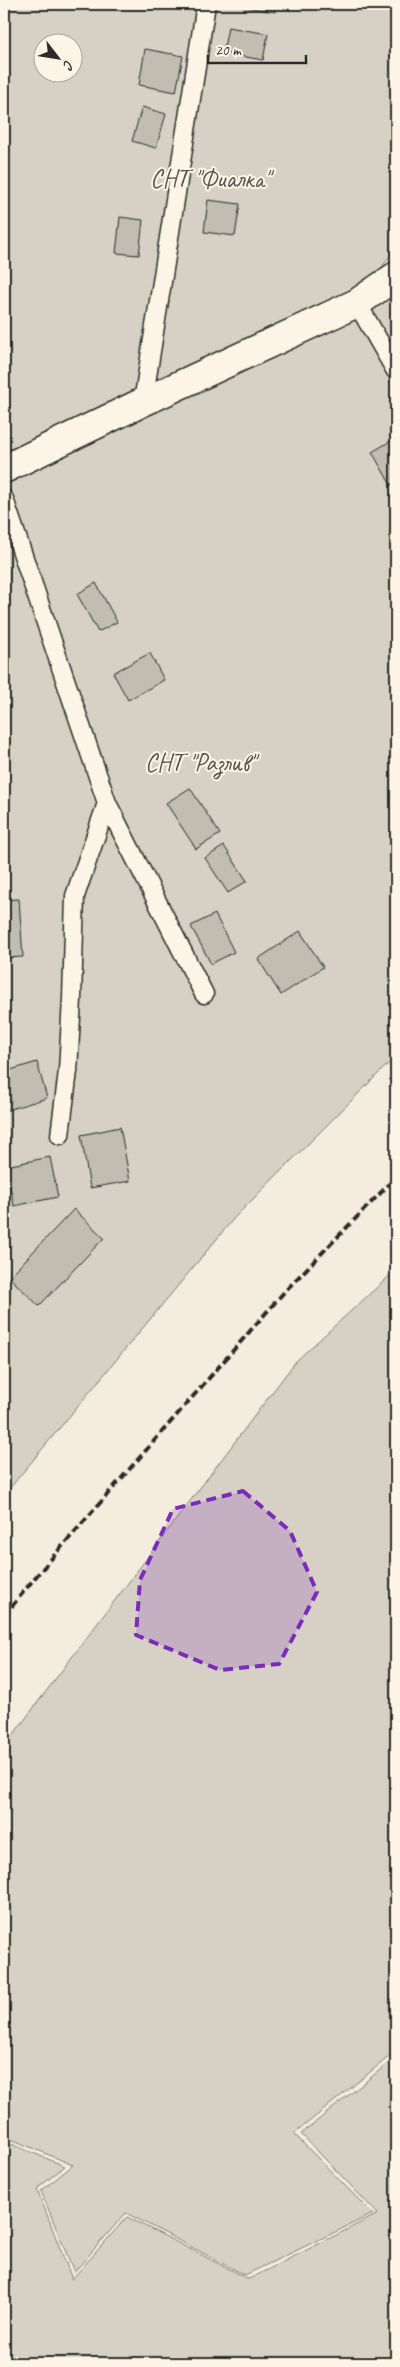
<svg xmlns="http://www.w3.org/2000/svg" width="400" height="2367" viewBox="0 0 400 2367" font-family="Caveat,sans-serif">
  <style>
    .green { fill: #d6d1c4; stroke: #807e78; fill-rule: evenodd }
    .building { fill: #c2bdb1; stroke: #2b2b2b }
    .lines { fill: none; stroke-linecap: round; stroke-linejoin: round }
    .lane-casing { stroke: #2b2b2b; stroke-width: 21 }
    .street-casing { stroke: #2b2b2b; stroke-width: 31 }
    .lane { stroke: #fcf5e5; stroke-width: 18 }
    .street { stroke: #fcf5e5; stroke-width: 28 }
    .rail { stroke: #2b2b2b; stroke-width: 4; stroke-dasharray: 8 4; stroke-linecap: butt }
    .marked { fill: #7b2cbf; fill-opacity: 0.2; stroke: #7b2cbf; stroke-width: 4; stroke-dasharray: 10 6; stroke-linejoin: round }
    .labels { text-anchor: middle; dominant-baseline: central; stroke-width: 4; stroke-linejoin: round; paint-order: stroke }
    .park-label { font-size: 25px; fill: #565451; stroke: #fcf5e5 }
  </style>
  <rect width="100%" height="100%" fill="#f4edde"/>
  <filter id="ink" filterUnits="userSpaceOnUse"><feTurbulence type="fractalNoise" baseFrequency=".02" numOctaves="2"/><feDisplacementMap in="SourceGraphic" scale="10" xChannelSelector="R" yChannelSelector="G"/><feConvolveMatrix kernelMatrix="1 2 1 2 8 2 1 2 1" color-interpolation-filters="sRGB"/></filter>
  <g filter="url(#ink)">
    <path class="green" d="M4,4h392v243l-38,55 38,-26v780l-161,161 -231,278zM42,42h30v30h-30z
      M396,1270v781l-102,83 79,80 -128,61 -119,-62 -52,59 -33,-81 32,-26 -69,-29v-389l292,-386z
      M396,2057v306h-392v-222l61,25 -28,23 35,90 55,-62 122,62 129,-65 -77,-80z"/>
    <path class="building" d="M240,4h36l-1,8 -35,-6z
      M228,27l40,7 -5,26 -40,-7z
      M145,49l38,7 -7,36 -37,-7z
      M142,107l24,7 -10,34 -24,-7z
      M208,200l32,4 -5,32 -31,-4z
      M120,217l23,3 -4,35 -23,-2z
      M396,438v43l-5,4 -19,-33z
      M96,583l21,39 -19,10 -21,-38z
      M150,653l14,27 -36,20 -15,-27z
      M190,788l30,46 -24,15 -30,-46z
      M224,846l23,35 -19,12 -23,-35z
      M19,899l4,58 -19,1v-58z
      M215,914l19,38 -23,12 -20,-38z
      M300,931l23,36 -42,28 -23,-36z
      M37,1062l10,36 -43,13v-39z
      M120,1127l10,54 -40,7 -9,-53z
      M50,1157l8,40 -44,9 -8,-40z
      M74,1209l30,29 -65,68 -30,-29z"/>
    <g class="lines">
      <defs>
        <path id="lane" d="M357,303l39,68
          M143,402l63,-398
          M4,499l103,304 97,191
          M60,1135l8,-64 4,-72 3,-103 32,-93"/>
        <path id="street" d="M4,469l139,-67 214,-99 39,-27"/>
      </defs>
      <use href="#lane" class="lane-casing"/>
      <use href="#street" class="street-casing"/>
      <use href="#lane" class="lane"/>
      <use href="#street" class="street"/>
      <path class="rail" d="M4,1616l34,-42 247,-283 111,-114"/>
    </g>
  </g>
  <path class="marked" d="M243,1491l47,40 27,61 -38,72 -59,6 -84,-35 4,-55 33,-71z"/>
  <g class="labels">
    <g class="park-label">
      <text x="210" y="179">СНТ "Фиалка"</text>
      <text x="200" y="763">СНТ "Разлив"</text>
    </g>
  </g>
  <rect width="400" height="2367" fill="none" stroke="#fcf5e5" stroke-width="20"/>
  <rect x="10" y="10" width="380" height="2347" fill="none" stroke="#2b2b2b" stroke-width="2" filter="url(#ink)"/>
  <g transform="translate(58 58) rotate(121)"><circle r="24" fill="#fcf5e5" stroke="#a8a49b"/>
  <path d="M0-4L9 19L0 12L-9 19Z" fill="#2b2b2b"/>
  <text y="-8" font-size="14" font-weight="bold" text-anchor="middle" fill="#2b2b2b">С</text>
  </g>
  <path d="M208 55v8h98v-8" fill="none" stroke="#2b2b2b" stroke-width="2.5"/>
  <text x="215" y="55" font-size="15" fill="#2b2b2b" stroke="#fcf5e5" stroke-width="4" paint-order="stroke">20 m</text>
</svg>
